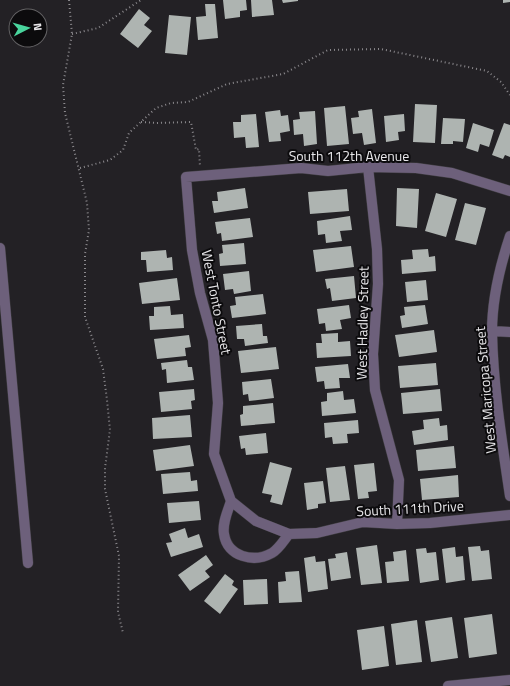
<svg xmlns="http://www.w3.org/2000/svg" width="510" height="686" viewBox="0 0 510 686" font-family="'Titillium Web',sans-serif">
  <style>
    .building { fill: #aeb4b1 }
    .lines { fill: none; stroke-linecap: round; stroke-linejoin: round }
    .minor-casing { stroke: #3f3d41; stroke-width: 11 }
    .path { stroke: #8c8a8e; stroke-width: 2; stroke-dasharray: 1 3; stroke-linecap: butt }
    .minor { stroke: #6d607b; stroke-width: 10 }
    .labels { text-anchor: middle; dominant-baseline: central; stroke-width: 4; stroke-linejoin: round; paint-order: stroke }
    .street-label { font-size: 14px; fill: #e8e7ea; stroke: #0c0b0d }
  </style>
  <rect width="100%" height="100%" fill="#232125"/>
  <path class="building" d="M223,0h23l1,10 -7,1v6l-15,2z
    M251,0h21l2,15 -22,2z
    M282,0h16v1l-15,2z
    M503,0h7v2l-7,1z
    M205,4h10l3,34 -20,2 -2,-23 10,-1z
    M139,9l11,9 -6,7 8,6 -14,17 -18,-14z
    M169,15l22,2 -4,38 -22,-2z
    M415,104l22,1 -2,38 -22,-1z
    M345,106l4,38 -22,2 -3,-38z
    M372,109l4,34 -12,2 -2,-12 -9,1 -2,-16 8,-1 -1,-6z
    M280,110l1,6 7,-1 2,16 -10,2 1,8 -12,1 -4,-30z
    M315,111l2,33 -13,2 -1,-12 -9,1 -1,-15 7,-1 -1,-7z
    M256,114l3,33 -13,1 -1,-11 -11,1 -1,-16h8v-7z
    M404,114l1,17 -7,1 1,8 -13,2 -2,-26z
    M443,118l22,1 -2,23 -10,-1v3h-12z
    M473,123l21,7 -5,17 -9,-3 -2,8 -12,-4z
    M504,123l6,2v32l-5,-2 -2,4 -11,-4z
    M245,188l3,20 -34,5 -2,-12h6l-1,-9z
    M397,188l22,1 -2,39 -21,-2z
    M347,189l2,22 -39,3 -2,-22z
    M436,193l21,6 -11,38 -21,-6z
    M465,203l21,5 -10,37 -21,-5z
    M350,216l2,14 -12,1 2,10 -16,2 -1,-9 -7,1 -1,-14z
    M250,218l3,19 -31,4 -1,-8 -4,1 -2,-12z
    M244,243l2,21 -26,2 -1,-12 4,-1 -1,-8z
    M351,246l3,21 -38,5 -3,-22z
    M428,249l1,8 6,-1 1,15 -34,3 -1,-14 12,-1 -1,-9z
    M166,250l1,8 5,-1 1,13 -26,2 -1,-12h-5v-8z
    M249,271l2,20 -17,3 -1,-5 -8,1 -2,-16z
    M354,276l2,22 -24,3 -2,-13 -3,1 -2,-10z
    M177,278l3,22 -38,4 -3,-21z
    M426,280l2,20 -21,2 -2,-20z
    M263,294l3,20 -34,4 -2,-12 6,-1 -1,-8z
    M349,305l2,13 -11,2 2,9 -16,2 -1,-8 -6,1 -2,-15z
    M425,305l3,19 -26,4 -2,-12 5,-1 -1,-8z
    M170,306l1,9 12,-1 1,14 -34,2 -1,-14h5v-9z
    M262,324l1,12h4l1,7 -23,3 -1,-7h-7l-1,-13z
    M434,330l3,22 -38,5 -4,-22z
    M338,333v9l12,-1 1,15 -34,2 -1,-15h6l-1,-9z
    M189,335l2,12 -6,1 1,8 -29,3 -3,-20z
    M276,347l3,22 -38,4 -3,-22z
    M187,360l1,7h4l2,13 -27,3 -1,-14 -4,1 -1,-7z
    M436,363l2,22 -38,3 -2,-22z
    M348,364l2,14h-11l1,10 -15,1 -1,-8 -7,1 -2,-15z
    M271,379l3,19 -25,3 -1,-7 -5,1 -1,-13z
    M194,389l1,11 -4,1 1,8 -31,3 -2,-20z
    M440,389l2,22 -39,3 -2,-21z
    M343,391l1,9 10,-1 2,14 -34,3 -1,-14 6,-1v-8z
    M273,403l2,20 -34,3 -1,-11 3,-1v-8z
    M190,415l2,22 -39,2 -1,-21z
    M439,418l1,8 7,-1 1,15 -34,5 -2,-14 12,-2 -1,-9z
    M358,420l1,13 -12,1 1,9 -15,1 -1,-7 -7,1 -1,-15z
    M266,433l2,20 -22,2 -1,-7 -4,1 -2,-13z
    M190,445l4,21 -38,5 -3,-21z
    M454,446l2,22 -38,3 -2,-21z
    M270,462l22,6 -10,37 -12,-3 2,-7 -10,-2z
    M374,463l3,28 -9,1 1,6 -11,1 -4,-34z
    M345,466l5,34 -20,2 -4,-34z
    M190,472l1,9 6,-1 1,11 -35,3 -2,-20z
    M458,475l1,22 -37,3 -2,-21z
    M323,481l3,22 -8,1v4l-11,2 -3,-27z
    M199,501l2,19 -32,3 -2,-20z
    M185,528l3,10 11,-4 4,13 -32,10 -5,-14 6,-1 -3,-8z
    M377,545l5,38 -21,2 -5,-37z
    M480,546l1,5 8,-1 3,29 -20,2 -4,-34z
    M455,547l1,10 7,-1 2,24 -19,3 -4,-34z
    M426,548l1,5 9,-1 3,28 -19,3 -4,-34z
    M406,550l3,31 -22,2 -2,-21 9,-1 -1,-9z
    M347,552l4,26 -20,3 -3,-22 8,-1 -1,-4z
    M206,555l7,10 -8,6 5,6 -20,14 -12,-16z
    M315,556l1,6 9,-1 3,28 -20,3 -4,-34z
    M299,571l3,31 -23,1 -1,-21 8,-1 -1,-9z
    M225,574l9,7 -2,4 6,4 -18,25 -16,-13z
    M267,579l1,25 -24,1 -1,-25z
    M492,614l5,40 -28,4 -5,-40z
    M452,617l6,41 -27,4 -6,-41z
    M417,620l5,42 -26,3 -5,-41z
    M384,626l5,40 -27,4 -5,-40z"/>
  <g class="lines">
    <defs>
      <path id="minor" d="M368,167l9,82 1,35 -5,70 2,36 24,90 -2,44
        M510,191l-58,-18 -36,-5 -48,-1 -40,4 -27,-3 -115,9 6,73 8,43 13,47 5,63 -4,51 17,47 25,20 33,13 28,-1 46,-11 34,2 33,-1 80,-8
        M510,236c-10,30 -18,64 -18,96 1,54 10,110 18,164
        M0,248l28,315
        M492,331l18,1
        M231,501c-3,10 -9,22 -7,33 3,23 30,29 48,19 7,-4 12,-13 17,-19
        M448,686l62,-6"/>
    </defs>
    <use href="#minor" class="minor-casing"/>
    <path class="path" d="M69,0l3,34 -9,51 2,28 22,90 2,27 -4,24v63l18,52 4,31 3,30 -5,38v21l14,67 -1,56 5,21
      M72,34l26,-6 43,-28
      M141,122l15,1 35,-1 5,28 3,-1 1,18
      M80,168l30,-8 13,-10 6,-17 27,-25 15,-5 17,-1 39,-18 56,-10 45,-24 53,-1 106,22 14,11 9,13"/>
    <use href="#minor" class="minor"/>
  </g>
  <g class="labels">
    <g class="street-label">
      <text x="349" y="155">South 112th Avenue</text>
      <text transform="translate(217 302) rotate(79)">West Tonto Street</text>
      <text transform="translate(362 323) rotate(-89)">West Hadley Street</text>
      <text transform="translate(485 390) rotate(-95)">West Maricopa Street</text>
      <text transform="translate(410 508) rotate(-3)">South 111th Drive</text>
    </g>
  </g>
  <g transform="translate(28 28) rotate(84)"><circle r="19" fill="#0c0b0d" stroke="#646365"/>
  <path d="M0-3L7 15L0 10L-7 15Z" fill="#49d49d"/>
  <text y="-6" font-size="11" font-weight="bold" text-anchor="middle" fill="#e8e7ea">N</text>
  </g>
</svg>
